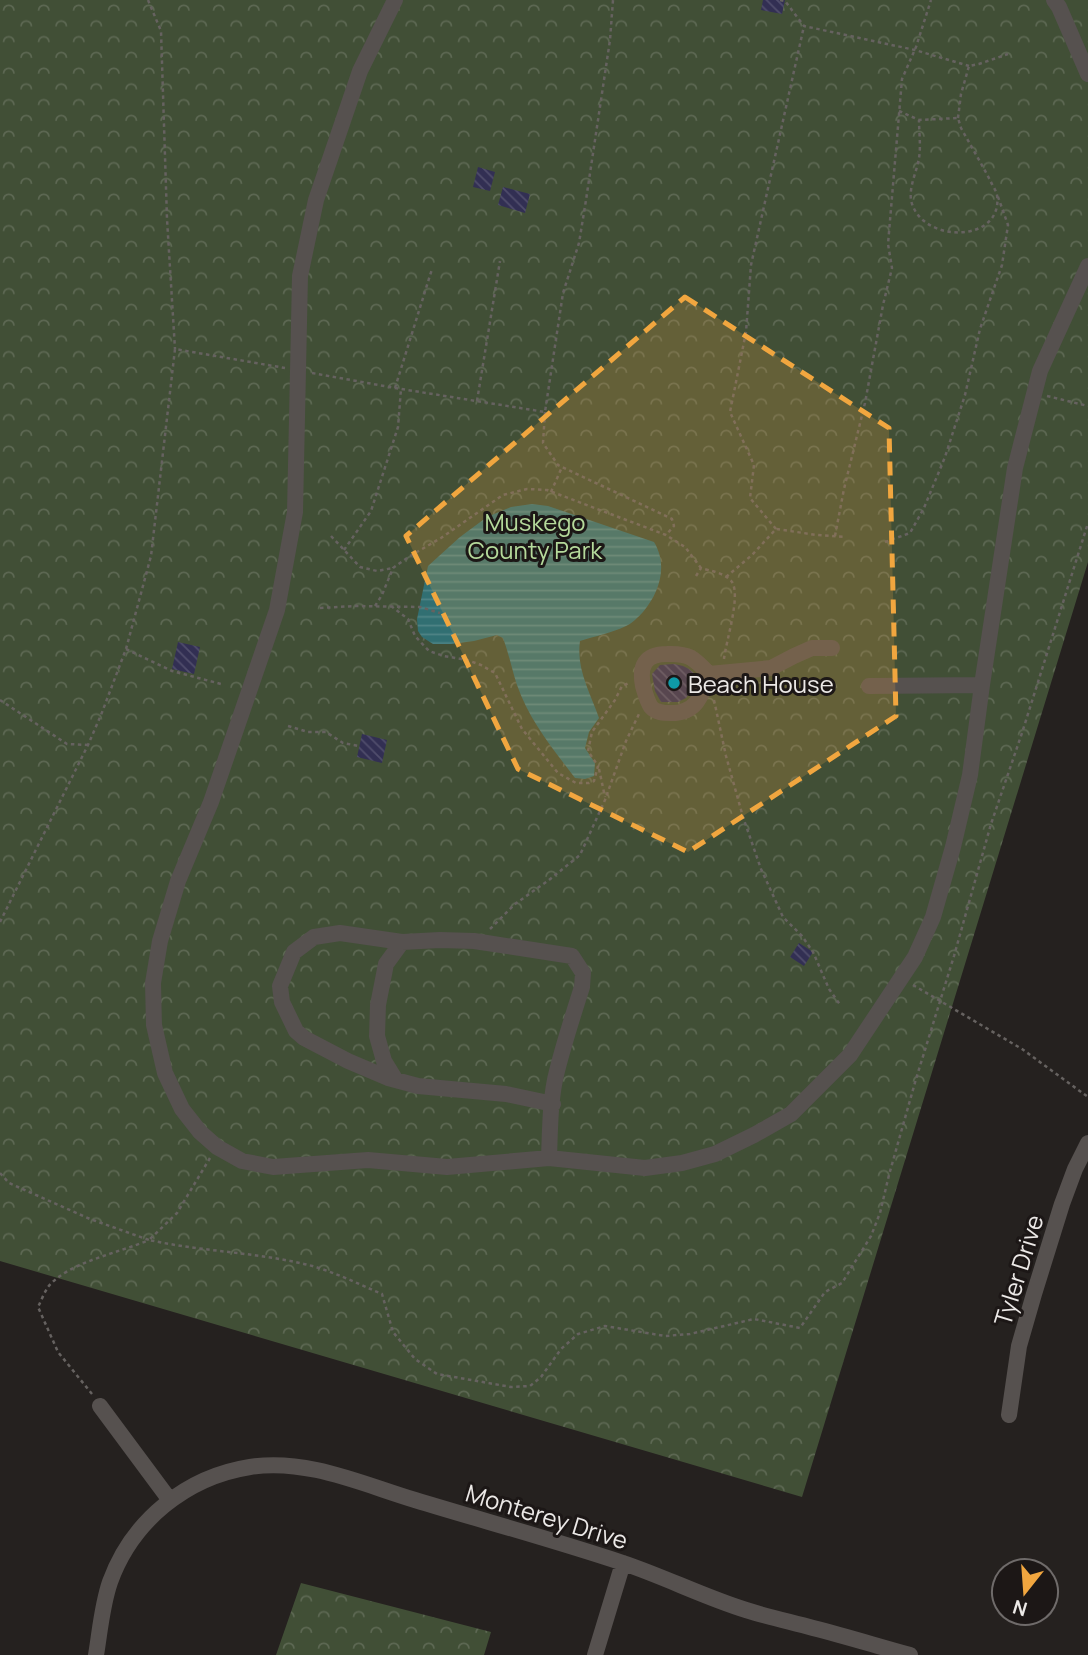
<svg xmlns="http://www.w3.org/2000/svg" width="1088" height="1655" viewBox="0 0 1088 1655" font-family="Manrope,sans-serif">
  <style>
    .park { fill: url(#park-crowns) }
    .water { fill: url(#water-rules) }
    .building { fill: url(#building-back-hatch) }
    .lines { fill: none; stroke-linecap: round; stroke-linejoin: round }
    .path { stroke: #666260; stroke-width: 2.5; stroke-dasharray: 3.5 3.5; stroke-linecap: butt }
    .minor { stroke: #56514f; stroke-width: 16 }
    .marked { fill: #f1a63f; fill-opacity: 0.2; stroke: #f1a63f; stroke-width: 5; stroke-dasharray: 14 9; stroke-linejoin: round }
    .culture-dot { fill: #0f9aa8; stroke: #1c1716; stroke-width: 2.5 }
    .labels { text-anchor: middle; dominant-baseline: central; stroke-width: 6; stroke-linejoin: round; paint-order: stroke }
    .park-label { font-size: 24px; fill: #b5da9b; stroke: #1c1716 }
    .poi-label { font-size: 24px; fill: #ece9e7; stroke: #1c1716; text-anchor: start }
    .street-label { font-size: 24px; fill: #ece9e7; stroke: #1c1716 }
  </style>
  <defs>
    <pattern id="park-crowns" width="20" height="18" patternUnits="userSpaceOnUse" patternTransform="scale(1.75)"><rect width="20" height="18" fill="#414f36"/><path d="M2 6a3 3 0 1 1 6 0M12 15a3 3 0 1 1 6 0" fill="none" stroke="#5d6853"/></pattern>
    <pattern id="water-rules" width="6" height="5" patternUnits="userSpaceOnUse" patternTransform="scale(1.75)"><rect width="6" height="5" fill="#316f72"/><path d="M0 2.5h6" fill="none" stroke="#4f8486"/></pattern>
    <pattern id="building-back-hatch" width="6" height="6" patternUnits="userSpaceOnUse" patternTransform="scale(1.75)"><rect width="6" height="6" fill="#322f53"/><path d="M-1 5l2 2M0 0l6 6M5-1l2 2" fill="none" stroke="#504d6c"/></pattern>
  </defs>
  <rect width="100%" height="100%" fill="#25211f"/>
  <path class="park" d="M0,0h1088v562l-286,935 -802,-236z
    M301,1583l190,49 -7,23h-208z"/>
  <path class="water" d="M532,504l16,2 106,36c14,23 6,50 -11,70 -5,5 -10,11 -17,14 -14,7 -31,10 -46,15 -4,28 10,51 19,77l-10,14 -4,16 10,15 -1,13 -9,3 -10,-1c-22,-29 -46,-58 -58,-93 -5,-15 -8,-31 -14,-47l-6,-3 -23,6 -23,3h-18l-11,-7 -4,-6 -1,-12 11,-53 32,-29 27,-20 24,-10z"/>
  <path class="building" d="M763,0h22l-3,14 -21,-4z
    M478,167l17,5 -5,19 -17,-4z
    M503,187l27,7 -5,19 -27,-8z
    M178,642l22,5 -6,27 -22,-5z
    M674,664l9,2 6,3 6,5 1,5 -5,12 -5,7 -8,4h-17l-6,-11 -3,-17 8,-9z
    M362,734l25,6 -5,23 -25,-6z
    M799,943l14,9 -9,14 -14,-9z"/>
  <g class="lines">
    <path class="path" d="M148,0l13,31 6,188 8,130
      M780,0l5,1 19,25 111,24 54,16
      M899,111l20,9c0,12 2,26 0,38 -2,13 -10,28 -8,42 9,44 93,44 86,-5 -1,-5 -5,-10 -7,-15 -9,-17 -19,-34 -29,-52l-3,-10 -39,2
      M958,118l3,-24 8,-28 10,-2 29,-10
      M312,373l83,15 150,24 18,-119 16,-50 7,-43 24,-160 3,-40
      M395,388l37,-119
      M1047,396l41,10
      M477,401l23,-140
      M545,412l-2,31 15,22 114,54 2,7 -8,9
      M551,492l11,-25
      M776,529l-26,-31 4,-33 -24,-53 16,-80 5,-67 53,-239
      M331,536l29,31 17,4 16,-3
      M835,536l9,-47 21,-86 18,-98 9,-37 -4,-24 14,-165 14,-32 15,-47
      M885,542l25,-9 14,-25 21,-51 20,-62 15,-66 22,-64 6,-40 -11,-31
      M344,550l27,-39 27,-84 3,-38
      M696,576l5,-8c9,3 25,5 31,14 9,14 -6,59 -8,77
      M726,577l26,-22 24,-26 41,6 29,2
      M375,606l7,-11 11,-27 17,-12 31,-18 62,-43 24,-6 20,1 119,45 19,12 16,21
      M391,606l17,13 7,17 14,15 15,5 23,4 14,5 14,8 27,56 36,44 18,10h13l5,-2 4,-15 -10,-15 4,-19 23,-32 7,-14 7,-3
      M320,608l35,-2 65,1 20,6
      M126,649l46,22 49,13
      M0,700l67,44 21,1
      M714,700l12,56 17,61 18,52 22,48 19,19 11,16 16,37 12,17
      M288,726l20,6h18l17,11 16,3
      M599,769l6,28
      M0,922l88,-177 13,-30 25,-66 25,-93 24,-207 110,19
      M490,929l25,-25 34,-24 31,-25 25,-55 21,-59 13,-27
      M913,985l109,64 66,48
      M210,1158l-33,55 -28,27c50,11 101,12 151,23 29,6 56,20 82,31l11,38 22,27 22,15 74,13 19,-1 11,-9 20,-28 17,-15 27,-8 60,10 25,-2 64,-15 46,9 25,-36 17,-9 29,-47 9,-23 9,-38 27,-96 38,-123 37,-132 31,-91 66,-210
      M0,1173l9,10 81,36 59,21
      M92,1394l-34,-42 -20,-45c3,-6 6,-14 10,-20 20,-25 71,-34 101,-47"/>
    <path class="minor" d="M395,0l-35,71 -44,129 -16,76 -5,236 -18,98 -66,192 -33,79 -18,60 -7,42 1,42 11,48 17,36 18,23 17,15 25,14 31,6 95,-7 79,7 102,-9 96,10 37,-5 33,-9 39,-19 37,-21 59,-59 65,-98 18,-40 20,-70 17,-72 12,-90 33,-217 25,-97 48,-105
      M1054,0l5,7 29,67
      M709,674c-7,21 -12,39 -38,39 -7,0 -15,0 -20,-6 -4,-6 -6,-14 -8,-21 -4,-20 2,-32 24,-32 22,-1 27,4 42,20l62,-6 23,-12 18,-8h20
      M869,686l113,-1
      M395,1079l-11,-18 -7,-25 1,-31 8,-41 16,-22
      M549,1158c1,-27 1,-61 8,-87 7,-28 16,-56 25,-84l1,-14 -11,-17 -98,-15 -34,-1 -38,2 -62,-9 -26,4 -20,15 -14,34 2,16 14,29 8,7 44,23 40,17 30,8 88,8 47,10
      M100,1406l69,93
      M1009,1415l10,-69 15,-52 28,-90 13,-35 13,-26
      M96,1655c4,-24 6,-50 14,-73 22,-61 76,-105 140,-115 56,-9 112,17 165,33 69,21 139,40 208,63 42,14 81,34 123,47 22,7 45,12 67,18 32,8 64,18 97,27
      M595,1655l28,-92"/>
  </g>
  <path class="marked" d="M685,297l204,131 7,288 -208,136 -170,-83 -112,-233z"/>
  <circle class="culture-dot" cx="674" cy="683" r="7"/>
  <g class="labels">
    <g class="park-label">
      <text x="535" y="521">Muskego<tspan x="535" dy="28">County Park</tspan></text>
    </g>
    <g class="poi-label">
      <text x="688" y="683">Beach House</text>
    </g>
    <g class="street-label">
      <text transform="translate(1018 1270) rotate(-73)">Tyler Drive</text>
      <text transform="translate(547 1516) rotate(17)">Monterey Drive</text>
    </g>
  </g>
  <g transform="translate(1025 1592) rotate(197)"><circle r="33" fill="#1c1716" stroke="#6f6b6a" stroke-width="2"/>
  <path d="M0-5L12 26L0 18L-12 26Z" fill="#f1a63f"/>
  <text y="-10" font-size="19" font-weight="bold" text-anchor="middle" fill="#ece9e7">N</text>
  </g>
</svg>
